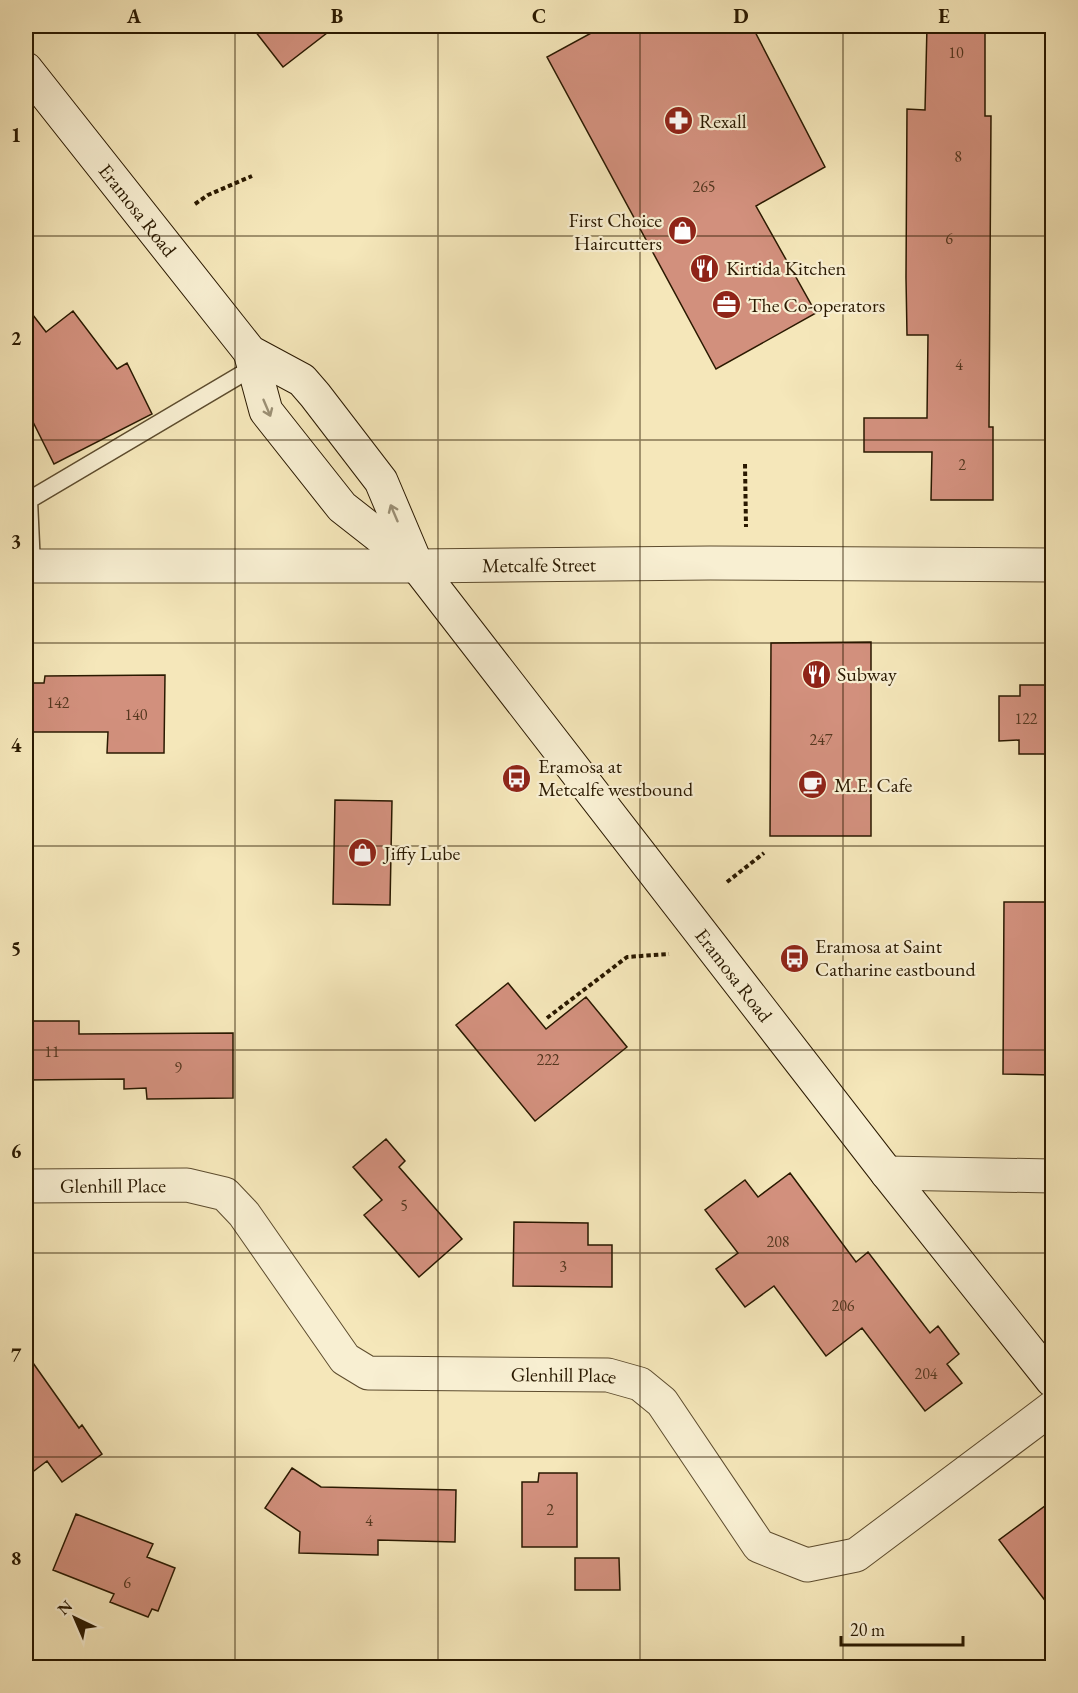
<svg xmlns="http://www.w3.org/2000/svg" width="1078" height="1693" viewBox="0 0 1078 1693" font-family="'EB Garamond',serif">
  <style>
    .building { fill: #d2907d; stroke: #2a1900; stroke-width: 1.5 }
    .lines { fill: none; stroke-linecap: round; stroke-linejoin: round }
    .service-casing { stroke: #5d4c2e; stroke-width: 19 }
    .minor-casing { stroke: #5d4c2e; stroke-width: 35 }
    .secondary-casing { stroke: #2a1900; stroke-width: 35 }
    .path { stroke: #2a1900; stroke-width: 4; stroke-dasharray: 4.5 3; stroke-linecap: butt }
    .service { stroke: #f8efd2; stroke-width: 16 }
    .minor { stroke: #f8efd2; stroke-width: 33 }
    .secondary { stroke: #f8efd2; stroke-width: 33 }
    .oneway { stroke: #9b8f74 }
    .grid { fill: none; stroke: #2a1900; stroke-width: 1.5; stroke-opacity: 0.55 }
    .labels { text-anchor: middle; dominant-baseline: central; stroke-width: 4.5; stroke-linejoin: round; paint-order: stroke }
    .number-label { font-size: 16px; fill: #54371f }
    .poi-label { font-size: 20px; fill: #2a1900; stroke: #f8efd2; text-anchor: start }
    .street-label { font-size: 20px; fill: #2a1900; stroke: #f8efd2 }
    .neatline { fill: none; stroke: #2a1900; stroke-width: 2 }
    .grid-label { font-size: 20px; text-anchor: middle; font-weight: bold; fill: #2a1900 }
  </style>
  <rect width="100%" height="100%" fill="#f5e7ba"/>
  <filter id="stains"><feTurbulence type="fractalNoise" baseFrequency=".00333" numOctaves="4"/><feColorMatrix values="0 0 0 0 .2 0 0 0 0 .09 0 0 0 0 .02 0 0 0 .5 -.17"/></filter>
  <radialGradient id="worn" r=".72"><stop offset=".6" stop-color="#630" stop-opacity="0"/><stop offset="1" stop-color="#630" stop-opacity=".3"/></radialGradient>
  <path class="building" d="M251,26h85l-53,41z
    M604,26h148l73,141 -69,39 60,107 -100,56 -169,-312z
    M927,26h58v90h6l-2,311h4v73h-62l1,-48h-68v-34h63l1,-83h-21l-1,-57 1,-169 18,1z
    M26,306l20,26 27,-21 44,58 10,-6 25,51 -98,50 -23,-46h-5z
    M871,642v194h-101l1,-193z
    M165,675l-1,78h-57l1,-21h-82v-49h18l1,-7z
    M1020,685h33v69h-34v-14l-20,1v-45h21z
    M335,800l57,1 -2,104 -57,-1z
    M1004,902h49v173l-50,-1z
    M508,983l38,46 40,-32 41,50 -92,74 -79,-96z
    M26,1021h53v13l154,-1v65l-86,1 -1,-11 -22,1v-10l-98,1z
    M386,1139l19,22 -6,6 63,72 -43,38 -55,-62 18,-15 -29,-33z
    M790,1173l66,89 12,-10 62,81 8,-7 21,28 -12,10 15,19 -37,28 -63,-83 -36,28 -52,-70 -29,21 -29,-38 22,-16 -33,-43 40,-30 13,17z
    M514,1222l74,1v22h24v42l-99,-1z
    M26,1353l53,75 3,-3 20,29 -40,28 -15,-21 -21,16z
    M292,1468l29,19 135,3 -1,52 -77,-2v15l-79,-2 1,-21 -35,-24z
    M539,1473h38v74h-55v-65h16z
    M1053,1500v111l-54,-71z
    M76,1514l77,30 -6,13 28,11 -17,43 -6,-2 -4,8 -38,-15 4,-8 -61,-24z
    M575,1558h44l1,32h-45z"/>
  <g class="lines">
    <defs>
      <path id="service" d="M32,566l-3,-66 225,-133"/>
      <g id="minor">
        <path id="s1" d="M26,566h391l293,-3 342,2"/>
        <path d="M887,1173l165,3"/>
        <path id="s2" d="M26,1186l161,-1 38,9 19,20 101,145 23,14 240,2 32,9 22,18 97,144 48,19 49,-10 196,-147"/>
      </g>
      <g id="secondary">
        <path id="s3" d="M26,69l224,283 52,28 13,15 66,86 36,85 470,607 165,207"/>
        <path d="M250,352l16,59 76,96 74,58"/>
      </g>
    </defs>
    <use href="#service" class="service-casing"/>
    <use href="#minor" class="minor-casing"/>
    <use href="#secondary" class="secondary-casing"/>
    <path class="path" d="M195,204l13,-9 44,-19
      M745,464l1,63
      M727,882l37,-29
      M547,1018l80,-61 42,-3"/>
    <use href="#service" class="service"/>
    <use href="#minor" class="minor"/>
    <use href="#secondary" class="secondary"/>
  </g>
  <defs><path id="oneway-shaft" d="M-6 0H5M1.5-3L5.5 0L1.5 3" fill="none" stroke-width="1.6" stroke-linecap="round" stroke-linejoin="round" transform="scale(1.5)"/></defs>
  <g class="oneway">
    <use href="#oneway-shaft" transform="translate(267 408) rotate(67)"/>
    <use href="#oneway-shaft" transform="translate(394 513) rotate(-113)"/>
  </g>
  <path class="grid" d="M235,26v1642M438,26v1642M640,26v1642M843,26v1642M26,236h1026M26,440h1026M26,643h1026M26,846h1026M26,1050h1026M26,1253h1026M26,1457h1026"/>
  <defs>
    <symbol id="pharmacy-disc" viewBox="-11 -11 22 22"><circle r="9.5" fill="#8f2418" stroke="#f8efd2"/><path d="M-2-6h4v4h4v4h-4v4h-4v-4h-4v-4h4Z" fill="#fff"/></symbol>
    <symbol id="shop-disc" viewBox="-11 -11 22 22"><circle r="9.5" fill="#8f2418" stroke="#f8efd2"/><path d="M-5-2.5h2.3a2.7 3.5 0 0 1 5.4 0H5L5.5 6h-11ZM-1.5-2.5h3a1.5 2.3 0 0 0-3 0Z" fill="#fff"/></symbol>
    <symbol id="restaurant-disc" viewBox="-11 -11 22 22"><circle r="9.5" fill="#8f2418" stroke="#f8efd2"/><path d="M-5-6h1v4h1v-4h1v4h1v-4h1v5L-1.5 .5V6h-2V.5L-5-1ZM5-6V6H3V1.5H1.5Q1.5-4 5-6Z" fill="#fff"/></symbol>
    <symbol id="office-disc" viewBox="-11 -11 22 22"><circle r="9.5" fill="#8f2418" stroke="#f8efd2"/><path d="M-6-3h4V-5.5h4V-3h4V5H-6ZM-1-4.5V-3h2v-1.5ZM-6 0V1H6V0Z" fill="#fff"/></symbol>
    <symbol id="bus-disc" viewBox="-11 -11 22 22"><circle r="9.5" fill="#8f2418" stroke="#f8efd2"/><path d="M-5-6H5V4H4V6H2V4H-2V6H-4V4H-5ZM-3.5-4V0h7V-4ZM-3.5 1.2v1.5H-2V1.2ZM2 1.2v1.5H3.5V1.2Z" fill="#fff"/></symbol>
    <symbol id="cafe-disc" viewBox="-11 -11 22 22"><circle r="9.5" fill="#8f2418" stroke="#f8efd2"/><path d="M-5.5-4.5H6V0H3Q3 3.5 0 3.5H-2.5Q-5.5 3.5-5.5 0ZM3-3.2v2h1.7v-2ZM-6 4.5H4V6H-6Z" fill="#fff"/></symbol>
  </defs>
  <g fill-rule="evenodd">
    <use href="#pharmacy-disc" x="662" y="104" width="33" height="33"/>
    <use href="#shop-disc" x="666" y="214" width="33" height="33"/>
    <use href="#restaurant-disc" x="688" y="252" width="33" height="33"/>
    <use href="#office-disc" x="710" y="288" width="33" height="33"/>
    <use href="#restaurant-disc" x="800" y="658" width="33" height="33"/>
    <use href="#bus-disc" x="500" y="762" width="33" height="33"/>
    <use href="#cafe-disc" x="796" y="768" width="33" height="33"/>
    <use href="#shop-disc" x="346" y="836" width="33" height="33"/>
    <use href="#bus-disc" x="778" y="942" width="33" height="33"/>
  </g>
  <g class="labels">
    <g class="number-label">
      <text x="956" y="52">10</text>
      <text x="958" y="156">8</text>
      <text x="704" y="186">265</text>
      <text x="949" y="238">6</text>
      <text x="959" y="364">4</text>
      <text x="962" y="464">2</text>
      <text x="58" y="702">142</text>
      <text x="136" y="714">140</text>
      <text x="1026" y="718">122</text>
      <text x="821" y="739">247</text>
      <text x="52" y="1051">11</text>
      <text x="548" y="1059">222</text>
      <text x="178" y="1067">9</text>
      <text x="404" y="1205">5</text>
      <text x="778" y="1241">208</text>
      <text x="563" y="1266">3</text>
      <text x="843" y="1305">206</text>
      <text x="926" y="1373">204</text>
      <text x="550" y="1509">2</text>
      <text x="369" y="1520">4</text>
      <text x="127" y="1582">6</text>
    </g>
    <g class="poi-label">
      <text x="699" y="121">Rexall</text>
      <text x="662" y="220" text-anchor="end">First Choice<tspan x="662" dy="23">Haircutters</tspan></text>
      <text x="726" y="268">Kirtida Kitchen</text>
      <text x="748" y="305">The Co-operators</text>
      <text x="837" y="674">Subway</text>
      <text x="538" y="766">Eramosa at<tspan x="538" dy="23">Metcalfe westbound</tspan></text>
      <text x="834" y="785">M.E. Cafe</text>
      <text x="384" y="853">Jiffy Lube</text>
      <text x="815" y="946">Eramosa at Saint<tspan x="815" dy="23">Catharine eastbound</tspan></text>
    </g>
    <g class="street-label">
      <text stroke="none"><textPath href="#s3" startOffset="180">Eramosa Road</textPath></text>
      <text stroke="none"><textPath href="#s1" startOffset="513">Metcalfe Street</textPath></text>
      <text stroke="none"><textPath href="#s3" startOffset="1158">Eramosa Road</textPath></text>
      <text stroke="none"><textPath href="#s2" startOffset="87">Glenhill Place</textPath></text>
      <text stroke="none"><textPath href="#s2" startOffset="627">Glenhill Place</textPath></text>
    </g>
  </g>
  <rect width="1078" height="1693" fill="none" stroke="#f5e7ba" stroke-width="66"/>
  <g transform="translate(75 1618) rotate(316)" stroke="#f8efd2" stroke-width="4.5" paint-order="stroke">
  <path d="M0-4.5L10 22L0 15L-10 22Z" fill="#2a1900"/>
  <text y="-9" font-size="16" font-weight="bold" text-anchor="middle" fill="#2a1900">N</text>
  </g>
  <path d="M841 1636v9h122v-9" fill="none" stroke="#2a1900" stroke-width="3"/>
  <text x="850" y="1636" font-size="18" fill="#2a1900" stroke="#f8efd2" stroke-width="4.5" paint-order="stroke">20 m</text>
  <rect x="33" y="33" width="1012" height="1627" class="neatline"/>
  <g class="grid-label">
    <text x="134" y="23">A</text>
    <text x="337" y="23">B</text>
    <text x="539" y="23">C</text>
    <text x="741" y="23">D</text>
    <text x="944" y="23">E</text>
    <text x="16" y="142">1</text>
    <text x="16" y="345">2</text>
    <text x="16" y="548">3</text>
    <text x="16" y="752">4</text>
    <text x="16" y="955">5</text>
    <text x="16" y="1158">6</text>
    <text x="16" y="1362">7</text>
    <text x="16" y="1565">8</text>
  </g>
  <rect width="100%" height="100%" filter="url(#stains)"/>
  <rect width="100%" height="100%" fill="url(#worn)"/>
</svg>
